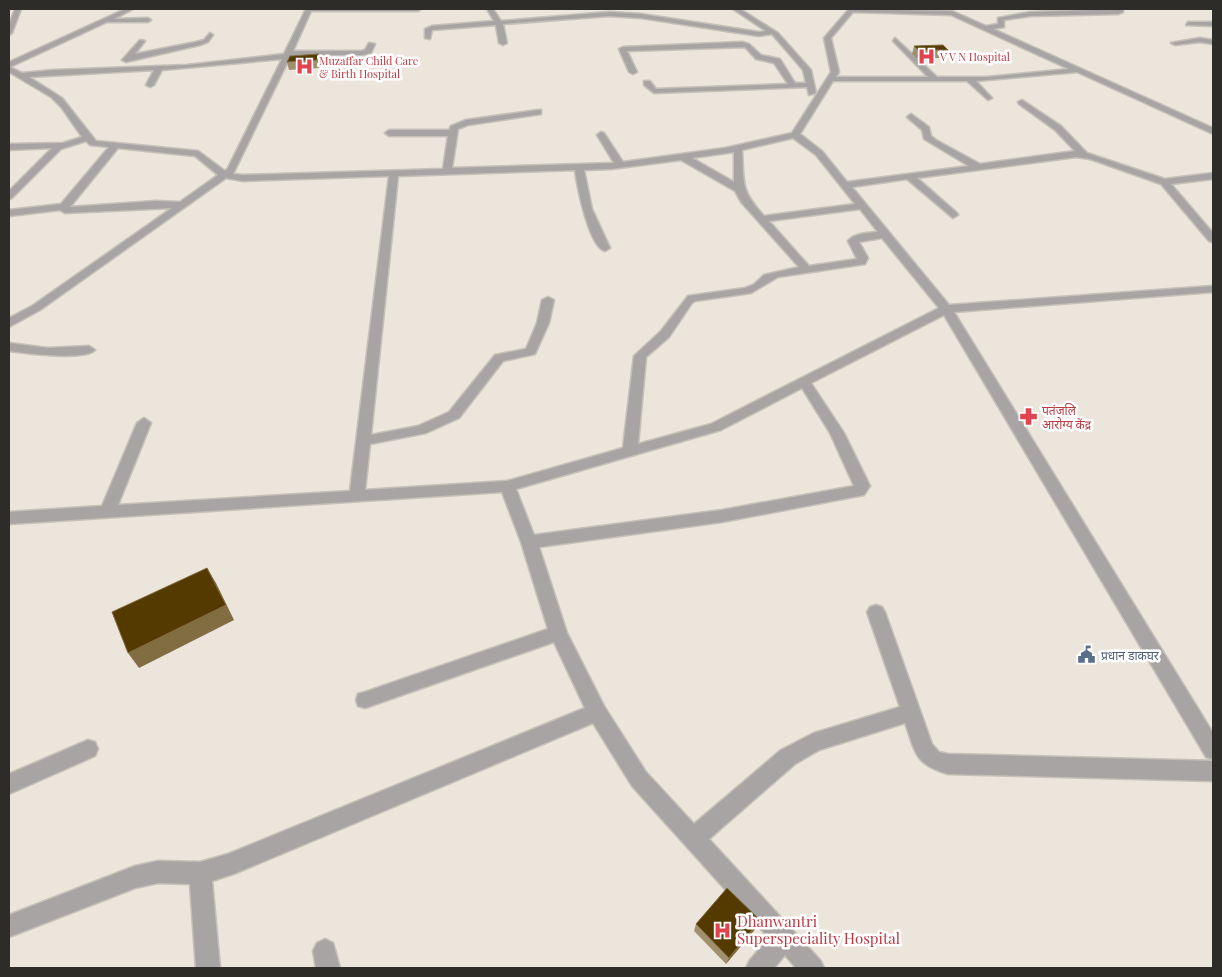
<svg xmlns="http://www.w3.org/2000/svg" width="1222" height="977" viewBox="0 0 1222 977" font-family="'Playfair Display','Noto Sans Devanagari',serif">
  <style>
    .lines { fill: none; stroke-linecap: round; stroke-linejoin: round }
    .minor-casing { stroke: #c5c0b8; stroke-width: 3 }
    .minor { fill: #a9a4a4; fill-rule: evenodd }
    .wall { fill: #a0906e }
    .shaded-wall { fill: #826d42 }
    .building { fill: #553a00; stroke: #826d42 }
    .labels { text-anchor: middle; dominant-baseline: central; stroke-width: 5; stroke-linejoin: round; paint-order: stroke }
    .far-health-label { font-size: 11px; fill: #be3a42; stroke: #fff; text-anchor: start }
    .health-label { font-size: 12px; fill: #be3a42; stroke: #fff; text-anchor: start }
    .service-label { font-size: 12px; fill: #4e5e75; stroke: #fff; text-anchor: start }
    .near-health-label { font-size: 15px; fill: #be3a42; stroke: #fff; text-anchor: start }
  </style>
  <rect width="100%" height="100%" fill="#ebe5dc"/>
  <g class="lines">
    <defs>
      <path id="minor" d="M15,9h6l-9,24 -3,2v-10z
        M125,9h8l-19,10 34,-1 3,2 -3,2h-41l-97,45 12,6 32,-3 133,-5 97,-11 22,-45h115l-3,2h-107l-18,40h68l4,-1 4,-7 6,1 -4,9 -9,2h-71l-58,119 10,1 200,-6 5,-33h-59l-4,-3 4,-3h60l2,-4 15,-6 72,-10h3v4l-73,11 -10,4 -6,39 162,-5 -17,-28 4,-3 3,1 19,29 102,-14 67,-15 39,-61 -7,-34 25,-29 103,2 34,15 12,-2v-6l32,-6 93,-3v3l-5,2 -88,2 -26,4v7l-11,2 220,99v6l-136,-62 -101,9 16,17 -4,2 -21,-19h-134l-33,53 22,17 25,31 122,-16 -45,-27 -2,-9 -15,-13 4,-3 18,13 2,9 5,4 44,24 95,-13 -20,-21 -36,-26 -1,-2 4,-2 39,26 26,27 78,26 48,-6v6l-42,5 42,49v9l-4,-1 -48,-57 -71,-25 -14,-2 -159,21 40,35 1,2 -5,3 -46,-39 -55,8 97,118 264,-19v6l-259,20 259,421v26l-7,-2 -262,-442 -133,68 33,50 26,53 -6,9 -142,27 -183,25 28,86 37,73 42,66 48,52 87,-74 33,-17 86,-26 -33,-95 3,-5 6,-2 6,2 3,5 47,132 7,8 9,2 265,7v20l-265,-7c-34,-10 -32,-21 -43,-51l-86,27 -24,14 -86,75 111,121 4,8h-28l-11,-13 -11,13h-28l4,-8 19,-22 -137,-152 -39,-63 -357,150 -24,8 8,87h-24l-6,-84 -32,-1 -23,5 -126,49v-22l126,-49 23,-5 42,1 28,-8 357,-146 -31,-66 -189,66 -7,-2 -2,-6 2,-6 7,-2 183,-63 -27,-87 -19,-50 -493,32v-12l93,-6 35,-83 7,-5 7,5 -33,82 232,-14 39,-315 -146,5 -17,-3 -186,132 -31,17v-9l23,-12 140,-98 -107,5 -5,-3 -51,6v-6l52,-6 48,-57 -19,-2 -4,-4 -25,8 -49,49 -3,1v-8l43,-43 -43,2v-6l54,-1 19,-6 -21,-30 -10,-10 -42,-25v-10zM853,12l98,3 118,54 -82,8h-50l-42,-39 -2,3 35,36h-92l3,-5 -8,-34zM282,59l-54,109 -3,3 -27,-20 -102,-10 -34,-43 -33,-21 125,-7 -8,15 4,2 4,-2 8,-15zM793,138l23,17 39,49 -91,12c-24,-26 -20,-33 -22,-66zM118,148l77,8 23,19 -38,27 -24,-1 -86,6zM734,152v30l-42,-24zM681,160l54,31 6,11 58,65 -35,8 -11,10 -8,3 -57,8 -27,35 -27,25 -11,92 -116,33 -142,9 5,-46 56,-11 33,-15 44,-57 32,-7 14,-31 5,-23 -6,-3 -6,3 -5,23 -11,26 -31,6 -46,57 -31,14 -47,9 27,-259 177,-6c2,16 14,77 30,81l5,-3 -18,-39 -8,-39 27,-1zM860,209l18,23c-11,1 -23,1 -30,9l9,18 -48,7 -40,-45zM882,238l57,70 -228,116 -73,20 8,-87 23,-20 23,-34 3,-2 56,-8 27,-16 87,-13 3,-6 -9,-16zM802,388l28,45 24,53 -132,24 -188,25 -18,-46 205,-59z
        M487,9h6l8,12 108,-9 32,2 118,18 7,-1 -33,-22h7l38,24 33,37 5,23 -7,2 -2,-8 -153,6 -10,-8v-4h6l6,8 132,-5 -14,-21 -18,-4 -11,-12 -118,4 10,21 -4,2 -4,-2 -10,-23 4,-2 119,-5 7,2 12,11 19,4 15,24h11l-3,-13 -31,-36 -13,2 -118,-18 -32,-2 -106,8 4,19 -4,2 -4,-2 -3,-18 -64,5 -2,9 -5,-1v-9l7,-3 62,-5z
        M1188,22h25v4l-27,-1z
        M210,33l3,2 -5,7 -8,3 -74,17 -4,-2 18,-20 5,1 -10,13 61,-12 8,-2z
        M1200,38l13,2v4l-13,-2 -25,3 -4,-2z
        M9,343l39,5 41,-2 6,4c-10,11 -71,3 -86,1z
        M88,740l7,2 3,7 -3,7 -86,38v-20z
        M325,939l8,4 7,25h-24l-3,-17 4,-8z"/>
    </defs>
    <use href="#minor" class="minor-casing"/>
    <use href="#minor" class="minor"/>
  </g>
  <path class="wall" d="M914,46l34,4 -2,8h-30l-4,-4z
    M319,54l2,8 -2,6 -30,2 -2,-8z
    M696,924l61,3 -31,37 -32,-33z"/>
  <path class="shaded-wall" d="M319,54l2,8 -2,6 -2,-8z
    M207,568l9,15 18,37 -95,48 -11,-15z
    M760,920l-3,7 -31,37 3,-6z"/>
  <path class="building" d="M943,45l5,5h-30l-4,-4z
    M319,54l-2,6 -30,2 3,-6z
    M207,568l19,37 -98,48 -16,-41z
    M727,888l33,32 -31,38 -33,-34z"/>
  <defs>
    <symbol id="hospital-bare" viewBox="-9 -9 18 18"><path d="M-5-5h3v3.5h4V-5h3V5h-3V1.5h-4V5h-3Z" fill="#e0444e" stroke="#fff" stroke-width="2.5" paint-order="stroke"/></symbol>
    <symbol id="pharmacy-bare" viewBox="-9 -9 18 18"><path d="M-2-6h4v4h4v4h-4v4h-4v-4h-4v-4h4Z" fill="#e0444e" stroke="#fff" stroke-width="2.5" paint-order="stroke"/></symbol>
    <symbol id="civic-bare" viewBox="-9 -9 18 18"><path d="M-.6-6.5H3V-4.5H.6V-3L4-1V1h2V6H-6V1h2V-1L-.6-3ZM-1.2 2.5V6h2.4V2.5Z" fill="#5c6f8a" stroke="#fff" stroke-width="2.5" paint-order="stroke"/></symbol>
  </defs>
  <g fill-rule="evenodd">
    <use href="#hospital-bare" x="914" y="44" width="25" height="25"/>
    <use href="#hospital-bare" x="292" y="54" width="25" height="25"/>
    <use href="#pharmacy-bare" x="1016" y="404" width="25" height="25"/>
    <use href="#civic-bare" x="1074" y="642" width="25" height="25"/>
    <use href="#hospital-bare" x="710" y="918" width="25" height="25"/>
  </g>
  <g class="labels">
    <g class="far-health-label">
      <text x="940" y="56">V V N Hospital</text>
      <text x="319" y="60">Muzaffar Child Care<tspan x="319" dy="13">&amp; Birth Hospital</tspan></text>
    </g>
    <g class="health-label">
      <text x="1042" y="410">पतंजलि<tspan x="1042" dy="14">आरोग्य केंद्र</tspan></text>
    </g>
    <g class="service-label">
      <text x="1101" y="655">प्रधान डाकघर</text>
    </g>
    <g class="near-health-label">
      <text x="737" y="921">Dhanwantri<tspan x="737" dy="17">Superspeciality Hospital</tspan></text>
    </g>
  </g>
  <rect width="1222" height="977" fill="none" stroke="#2e2c29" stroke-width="20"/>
</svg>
